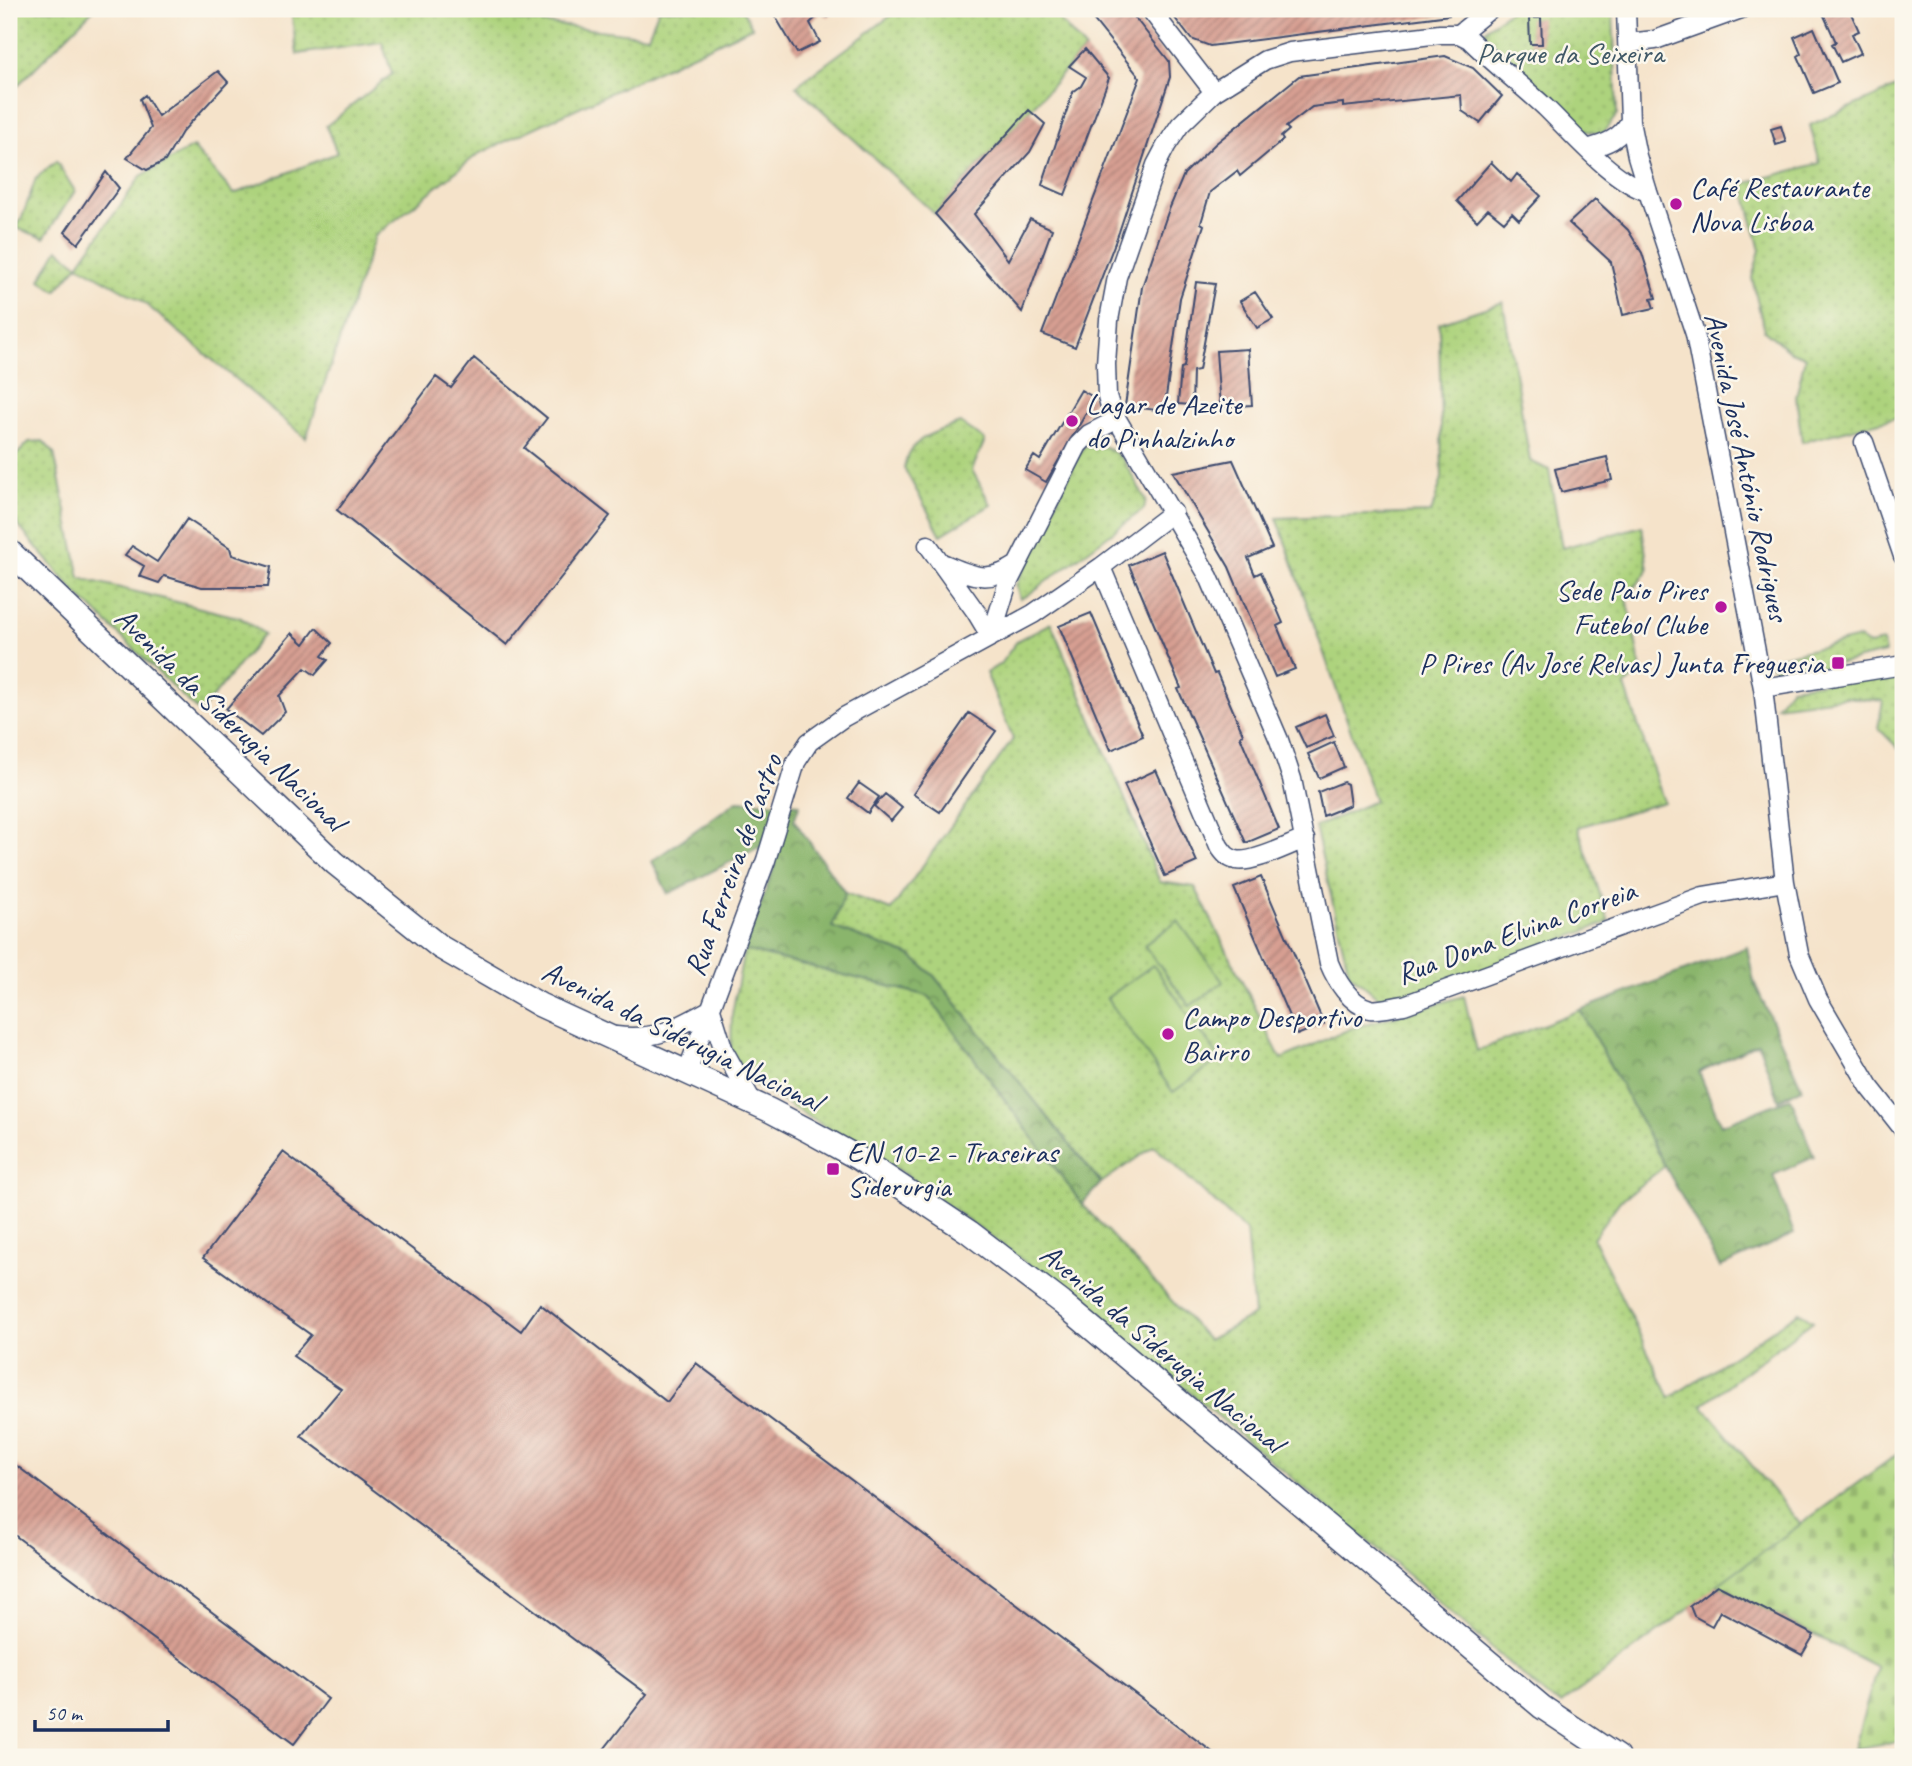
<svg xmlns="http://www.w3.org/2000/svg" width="1912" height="1766" viewBox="0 0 1912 1766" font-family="Caveat,sans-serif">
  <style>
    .grass { fill: url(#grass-dots); stroke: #64816e; stroke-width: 2 }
    .forest { fill: url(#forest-crowns); stroke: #527265; stroke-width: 2 }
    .cemetery { fill: url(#cemetery-stones); stroke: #64816e; stroke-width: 2 }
    .garden { fill: #add37d; stroke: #64816e; stroke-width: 2 }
    .building { fill: url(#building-hatch) }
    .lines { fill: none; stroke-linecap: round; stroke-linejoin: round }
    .minor-casing { stroke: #3c4a6e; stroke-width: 21 }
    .major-casing { stroke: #3c4a6e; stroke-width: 26 }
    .minor { stroke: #fff; stroke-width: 18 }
    .major { stroke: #fff; stroke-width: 23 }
    .poi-dot { fill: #b5179e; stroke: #fbf7ec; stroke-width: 2.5 }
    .labels { text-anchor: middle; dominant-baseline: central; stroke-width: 5; stroke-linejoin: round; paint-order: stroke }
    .park-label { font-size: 30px; fill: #405866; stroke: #fbf7ec }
    .poi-label { font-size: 30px; fill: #1b2f5e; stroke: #fbf7ec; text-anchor: start }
    .street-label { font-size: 30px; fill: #1b2f5e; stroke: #fbf7ec }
  </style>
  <defs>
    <pattern id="grass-dots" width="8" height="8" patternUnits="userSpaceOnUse" patternTransform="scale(1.75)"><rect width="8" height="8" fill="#add37d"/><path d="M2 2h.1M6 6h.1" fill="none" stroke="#94b56e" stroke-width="1.8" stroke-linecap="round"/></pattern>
    <pattern id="forest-crowns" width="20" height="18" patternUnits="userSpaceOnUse" patternTransform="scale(1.75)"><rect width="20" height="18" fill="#8ab56c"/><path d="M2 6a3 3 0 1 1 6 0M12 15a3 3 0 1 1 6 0" fill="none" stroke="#70945c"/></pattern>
    <pattern id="cemetery-stones" width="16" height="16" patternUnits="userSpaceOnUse" patternTransform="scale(1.75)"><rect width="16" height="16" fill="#add37d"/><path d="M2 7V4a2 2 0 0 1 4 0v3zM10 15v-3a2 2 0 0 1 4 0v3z" fill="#94b56e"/></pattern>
    <pattern id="building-hatch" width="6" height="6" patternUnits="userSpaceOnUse" patternTransform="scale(1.75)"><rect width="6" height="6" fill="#d79f92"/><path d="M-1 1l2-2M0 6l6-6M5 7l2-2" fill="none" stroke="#ae827a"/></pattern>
  </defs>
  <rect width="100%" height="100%" fill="#fbf7ec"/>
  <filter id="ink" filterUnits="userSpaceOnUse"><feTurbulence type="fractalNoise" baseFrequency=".0143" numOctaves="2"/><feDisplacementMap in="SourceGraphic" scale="14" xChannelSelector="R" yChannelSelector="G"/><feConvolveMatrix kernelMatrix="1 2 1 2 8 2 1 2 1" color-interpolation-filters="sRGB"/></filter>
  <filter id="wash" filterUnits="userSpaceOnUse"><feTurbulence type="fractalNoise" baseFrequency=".00686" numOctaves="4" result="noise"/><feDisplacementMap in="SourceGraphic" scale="28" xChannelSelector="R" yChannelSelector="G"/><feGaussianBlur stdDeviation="1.57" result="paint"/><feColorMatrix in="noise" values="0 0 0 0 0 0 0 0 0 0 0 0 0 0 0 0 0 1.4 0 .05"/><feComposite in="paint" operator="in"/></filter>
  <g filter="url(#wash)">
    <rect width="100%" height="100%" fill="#f5e3ca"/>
    <path class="grass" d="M9,9h85l-85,85z
      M291,9h182l1,6 174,21 11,-27h83l10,18 -274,127 -103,82 -69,202 -164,-137 -64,-36 -22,26 -16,-11 18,-31 20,16 63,-89 52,-29 41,47 103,-41 -11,-27 66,-52 -10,-32 -85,12z
      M900,9h150l35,40 -150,165 -139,-128z
      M1512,9h101l4,106 -15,19 -17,-3 -102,-98 5,-6z
      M1903,84v19l-4,2 4,8v303l-101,26 -6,-45 9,-40 -14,-5 -27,-22 -12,-52 8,-28 -17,-66 77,-21 -10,-38z
      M56,161l19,30 -31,47 -28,-10 7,-13 13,-37z
      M1503,302l27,159 19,9 13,78 80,-22 6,44 -21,28 14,72 -16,16 39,116 -86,25 31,95 -163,62 -65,16 -32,-27 -34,-146 60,-26 -98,-283 154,-5 11,-35 -3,-155z
      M960,423l25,17 -13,30 19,35 -50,30 -37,-67c6,-31 29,-35 56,-45z
      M43,441l11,12 26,125 161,40 23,16 -64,79 -126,-122 -65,-76v-52l20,-21z
      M1083,447h23l16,11 24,42 -2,9 -116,86 -8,4 -4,-14z
      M1051,623l109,259 35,5 86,172 71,-31 112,-32 13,55 103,-41 85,156 -45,35 -27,37 77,160 129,-86 14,9 -111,84 99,120 -240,179 -15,-8 -126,-111 -256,-214 -108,-86 -157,-115 -153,-90 -15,-31 1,-35 12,-64 184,46 154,208 126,136 46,-25 -8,-84 -92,-85 -53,37 -167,-207 -23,-20 -79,-29 13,-34 46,17 122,-171 -27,-66 14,-9 18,-24z
      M1859,638l10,7 14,-3 2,11 -87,20 -19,-1 -12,-12z
      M1880,675h23v78l-25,-25 5,-27 -37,-4 -70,9 15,-19z"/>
    <path class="forest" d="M737,801l63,3 -6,16 51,73 -13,34 79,29 23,20 167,207 -19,21 -154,-208 -184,-46 31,-85 -16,-18 -91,47 -16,-33z
      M1747,947l7,35 48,106 -23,12 -21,-57 -59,29 22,53 70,-27 23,59 -41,18 21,59 -74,33 -140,-257z"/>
    <path class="cemetery" d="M1903,1450v290l-49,9 23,-82 -160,-82z"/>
    <path class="garden" d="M1178,921l45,61 -33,24 -46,-61z
      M1153,965l67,94 -47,33 -66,-94z"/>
    <g id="blocks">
      <path class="building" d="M783,9h54l-9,8 -7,-4 -11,10 10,19 -23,11 -22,-37z
        M1085,9h43l41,52 1,16 -51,155 -44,115 -33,-13 98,-256z
        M1168,9h283l-2,6 -239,31 -19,-7z
        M1821,9h28l10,22 -7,3 9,19 -20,9 -9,-18 4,-2z
        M1529,18h12l1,26h-12z
        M1814,28l24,55 -24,10 -16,-37 3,-2 -7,-17z
        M1085,49l24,29 -44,117 -23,-10 31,-93 8,-6 5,-9 -17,-11z
        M1445,56l28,12 29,28 -22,27 -18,-12 -1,-16 -118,12v-4l-31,4 -26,20 3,3 -8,7 2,3 -43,36 -3,-5 -27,21 -9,31 3,2 -24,73 -16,113 -39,-5 17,-119 26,-75 16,-38 31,-30 84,-68z
        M218,71l10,11 -46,50 -17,29 -18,9 -20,-12 24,-30 -11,-29 5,-4 13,21z
        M1029,110l16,14 -15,28 -56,62 34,46 22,-41 22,10 -30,83 -87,-98z
        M1781,126l5,16 -10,3 -5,-16z
        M1491,162l20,20 6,-8 24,22 -22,24 -7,-7 -8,9 -16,-13 -11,12 -20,-20z
        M106,172l13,16 -41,56 -13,-12z
        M1595,199l33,31 14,23 14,45 -5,1 3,9 -31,7 -12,-53 -42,-39z
        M1196,282l19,2 -16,86 -6,1 -1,34 -14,-1 3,-36 3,-1z
        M1255,292l18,27 -16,9 -17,-27z
        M1248,349l4,56 -32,2 -4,-56z
        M474,358l73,60 -23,30 86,68 -103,129 -170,-135 99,-133 15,11z
        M1081,390l14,8 -49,84 -21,-12 9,-14 6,4z
        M1607,457l5,23 -51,12 -6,-23z
        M1233,460l39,88 -24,10 7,17 6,-3 22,51 -6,3 18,43 -20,8 -46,-110 -56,-95z
        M187,519l43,29 2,7 39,12 -3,20h-66l-38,-11 -5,7 -20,-7 5,-10 -19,-11 7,-9 25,16z
        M1162,551l52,123 3,-1 26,61 -3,2 39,93 -33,14 -68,-154 3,-1 -52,-123z
        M1091,613l52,123 -32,14 -52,-124z
        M316,628l16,15 -10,13 6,4 -13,15 -10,-7 -26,28 6,16 -24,24 -35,-27 66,-76 12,11z
        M969,713l27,18 -56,81 -27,-18z
        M1325,714l9,22 -28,12 -10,-21z
        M1334,742l10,25 -25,11 -11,-24z
        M1156,770l41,92 -32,14 -41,-91z
        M1343,782l4,2 3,21 -27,11 -5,-24z
        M859,783l20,14 -11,16 -20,-15z
        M885,794l17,14 -11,13 -17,-15z
        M1261,877l63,147 -27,11 -63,-147z
        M283,1152l238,179 19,-27 127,98 29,-39 523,394h-621l49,-63 -346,-258 40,-47 -48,-33 18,-21 -108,-77z
        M9,1460l319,239 -34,45 -285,-213z
        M1717,1585l97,50 -12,20 -82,-44 -8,15 -18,-10 -4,-10z"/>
    </g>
  </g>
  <g filter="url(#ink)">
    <use href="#blocks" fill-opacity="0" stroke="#3c4a6e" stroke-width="2"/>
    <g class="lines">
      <defs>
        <path id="minor" d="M1150,9l64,83
          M1626,9l4,112 7,35 11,36 47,142 68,354 22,194 14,72 19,45 51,87 34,43
          M1459,34l31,-25
          M1628,43l27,-3 86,-31
          M1587,149c19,-5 33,-10 43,-28
          M1648,192c-36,-11 -76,-59 -103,-85 -25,-23 -52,-44 -76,-68l-10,-5h-19l-150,18 -25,8 -51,32 -34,33 -14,21 -10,19 -39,112 -8,43 -3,44 1,32 4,13 98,168 70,163 13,39 37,184c7,17 21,41 41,46 9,2 25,-3 34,-4l299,-109 82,-14
          M1864,442l39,114
          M928,545l48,67 15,25
          M942,563c29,12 45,22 75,2
          M1101,567l118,279c5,7 8,12 17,14 16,4 52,-15 69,-21
          M991,637l16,-52 71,-140 11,-11 27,-14
          M1763,688l140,-23
          M711,1009l13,42 29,52
          M616,1036c40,5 61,-8 95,-27
          M687,1072l79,-212 30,-98 13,-20 35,-25 189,-103 68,-47 72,-55"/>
        <path id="major" d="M9,551l326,312 105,84 100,58 229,105 40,21 49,27 111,74 93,71 480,404 75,50"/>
      </defs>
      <use href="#minor" class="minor-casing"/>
      <use href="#major" class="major-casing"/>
      <use href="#minor" class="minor"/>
      <use href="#major" class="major"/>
    </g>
  </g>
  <g class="poi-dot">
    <circle cx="1676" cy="204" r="7"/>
    <circle cx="1072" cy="421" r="7"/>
    <circle cx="1721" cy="607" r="7"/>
    <rect x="1831" y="656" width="14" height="14" rx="3.5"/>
    <circle cx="1168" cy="1034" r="7"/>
    <rect x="826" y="1162" width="14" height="14" rx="3.5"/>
  </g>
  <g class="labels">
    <g class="park-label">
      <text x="1570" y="53">Parque da Seixeira</text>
    </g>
    <g class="poi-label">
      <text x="1690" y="187">Café Restaurante<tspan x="1690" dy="34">Nova Lisboa</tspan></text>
      <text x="1086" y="404">Lagar de Azeite<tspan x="1086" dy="34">do Pinhalzinho</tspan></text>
      <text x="1707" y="590" text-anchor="end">Sede Paio Pires<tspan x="1707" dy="34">Futebol Clube</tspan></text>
      <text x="1824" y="663" text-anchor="end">P Pires (Av José Relvas) Junta Freguesia</text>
      <text x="1182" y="1017">Campo Desportivo<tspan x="1182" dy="34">Bairro</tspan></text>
      <text x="847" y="1152">EN 10-2 - Traseiras<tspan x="847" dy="34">Siderurgia</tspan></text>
    </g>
    <g class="street-label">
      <text transform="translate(1747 467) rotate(78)">Avenida José António Rodrigues</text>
      <text transform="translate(230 719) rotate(44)">Avenida da Siderugia Nacional</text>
      <text transform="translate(733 865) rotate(-70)">Rua Ferreira de Castro</text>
      <text transform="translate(1516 932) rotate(-20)">Rua Dona Elvina Correia</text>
      <text transform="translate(682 1036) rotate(26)">Avenida da Siderugia Nacional</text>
      <text transform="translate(1162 1348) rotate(40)">Avenida da Siderugia Nacional</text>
    </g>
  </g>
  <rect width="1912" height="1766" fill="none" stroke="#fbf7ec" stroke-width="35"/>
  <path d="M35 1720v10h133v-10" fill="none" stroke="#1b2f5e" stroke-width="3.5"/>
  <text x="46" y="1720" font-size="21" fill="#1b2f5e" stroke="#fbf7ec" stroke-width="5" paint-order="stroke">50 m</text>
</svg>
